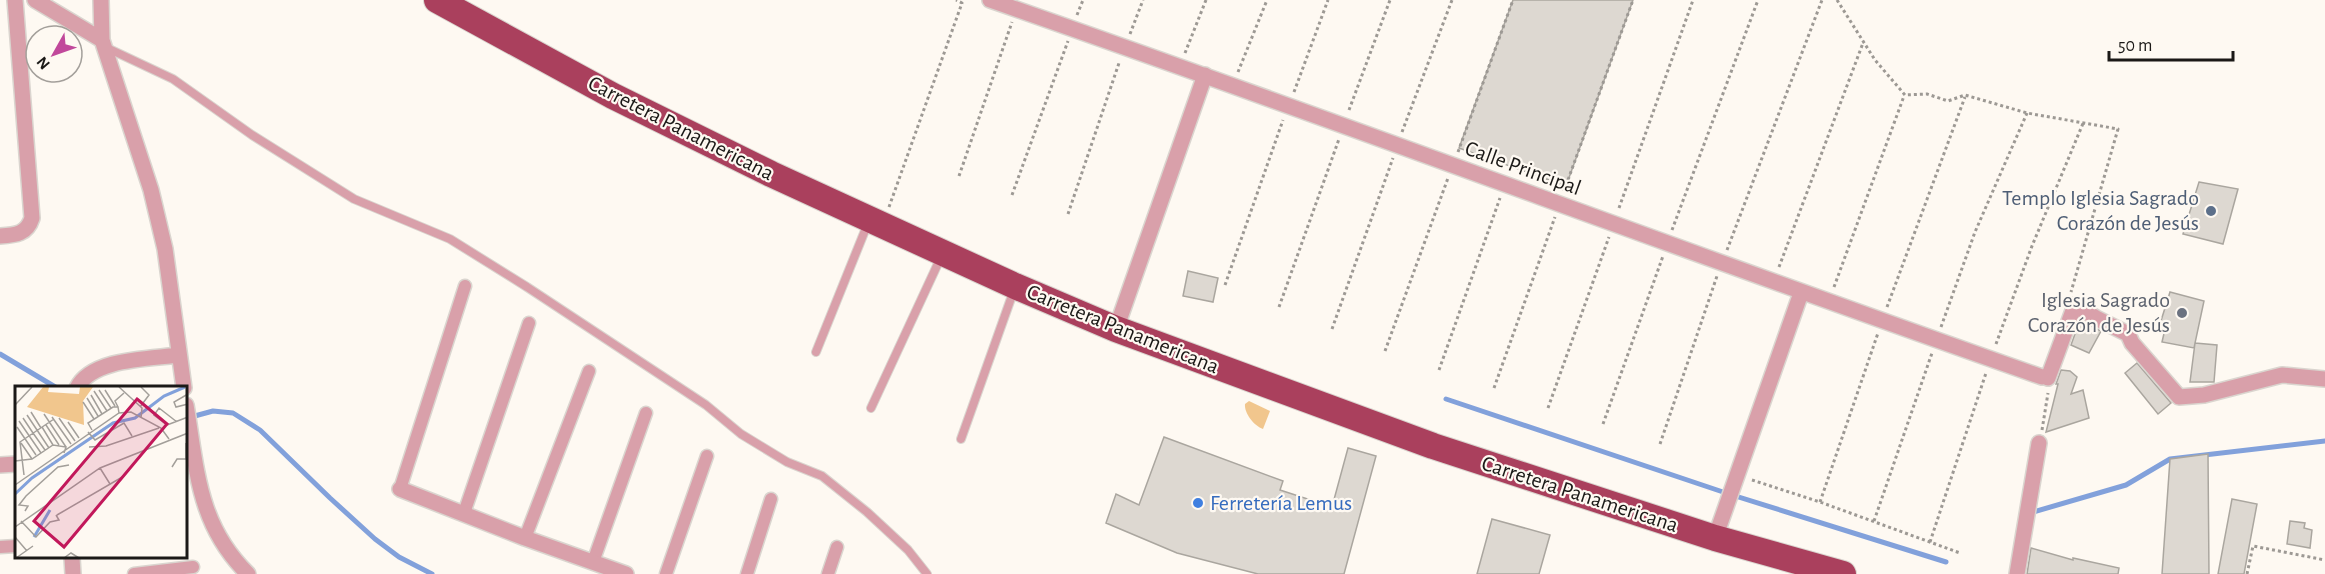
<svg xmlns="http://www.w3.org/2000/svg" width="2325" height="574" viewBox="0 0 2325 574" font-family="'Alegreya Sans',sans-serif">
  <style>
    .green { fill: #f1c68d }
    .lines { fill: none; stroke-linecap: round; stroke-linejoin: round }
    .stream { stroke: #82a1db; stroke-width: 5 }
    .building { fill: #ddd8d1; stroke: #aaa69f; stroke-width: 1.5 }
    .service-casing { stroke: #dad5cf; stroke-width: 10 }
    .pedestrian-casing { stroke: #dad5cf; stroke-width: 15 }
    .minor-casing { stroke: #dad5cf; stroke-width: 18 }
    .trunk-casing { stroke: #dad5cf; stroke-width: 28 }
    .path { stroke: #9d9994; stroke-width: 3; stroke-dasharray: 3 3; stroke-linecap: butt }
    .service { stroke: #d9a0aa; stroke-width: 8 }
    .pedestrian { stroke: #d9a0aa; stroke-width: 12 }
    .minor { stroke: #d9a0aa; stroke-width: 15 }
    .trunk { stroke: #aa405d; stroke-width: 26 }
    .service-dot { fill: #5c6f8a; stroke: #fef9f2; stroke-width: 2 }
    .worship-dot { fill: #6b7280; stroke: #fef9f2; stroke-width: 2 }
    .shop-dot { fill: #3f7fe0; stroke: #fef9f2; stroke-width: 2 }
    .labels { text-anchor: middle; dominant-baseline: central; stroke-width: 4.5; stroke-linejoin: round; paint-order: stroke }
    .street-label { font-size: 22px; fill: #1b1917; stroke: #fef9f2 }
    .service-label { font-size: 22px; fill: #4e5e75; stroke: #fef9f2; text-anchor: end }
    .worship-label { font-size: 22px; fill: #5b616d; stroke: #fef9f2; text-anchor: end }
    .shop-label { font-size: 22px; fill: #366cbe; stroke: #fef9f2; text-anchor: start }
    .inset-river { fill: none; stroke: #82a1db; stroke-width: 3 }
    .inset-road { fill: none; stroke: #a39f9a; stroke-width: 1.5 }
    .view { fill: #c2185b; fill-opacity: 0.15; stroke: #c2185b; stroke-width: 3 }
    .inset-edge { fill: none; stroke: #1b1917; stroke-width: 3 }
  </style>
  <rect width="100%" height="100%" fill="#fef9f2"/>
  <path class="green" d="M1249,401l21,10 -7,18c-9,-3 -19,-16 -18,-25z"/>
  <g class="lines">
    <path class="stream" d="M0,354l57,34
      M1446,399l283,95 217,68
      M191,417l22,-6 20,2 27,17 70,68 45,41 24,18 33,17
      M2030,513l96,-28 44,-26 155,-18"/>
  </g>
  <path class="building" d="M1513,0h120l-67,186 -107,-38z
    M2199,182l39,7 -15,55 -40,-10z
    M1188,271l30,7 -5,24 -30,-6z
    M2170,292l34,9 -10,47 -32,-6 4,-17 -6,-1z
    M2080,320l21,11 -12,22 -18,-8z
    M2195,343l22,2 -3,37h-24z
    M2137,363l34,40 -13,11 -33,-41z
    M2061,370l9,1 7,6 -6,17 12,-4 6,28 -43,14 12,-48h-2z
    M1164,437l119,44 -3,9 52,17 16,-59 28,8 -32,118h-86l-81,-21 -71,-30 10,-29 23,11z
    M2208,454l1,120h-47l8,-115z
    M2232,499l25,5 -13,70h-26z
    M1492,519l58,16 -11,39h-62z
    M2290,521l15,2 -1,5 8,2 -2,18 -23,-4z
    M2031,548l42,12v-2l46,10 -1,6h-91z"/>
  <g class="lines">
    <defs>
      <path id="service" d="M105,47l68,32 79,56 102,64 96,40 77,48 179,118 35,29 46,28 35,14 45,36 41,38 19,24
        M816,352l52,-129
        M871,408l70,-151
        M961,439l53,-149"/>
      <path id="pedestrian" d="M400,489l65,-203
        M464,513l65,-190
        M525,538l64,-167
        M0,547l16,-1
        M593,562l53,-149
        M134,574l59,-7
        M666,574l41,-118
        M747,574l24,-75
        M828,574l9,-27"/>
      <path id="minor" d="M35,0l67,40
        M101,0l1,40 49,150 14,59 19,139
        M990,0c352,122 700,254 1052,377
        M0,236c16,-1 27,-2 32,-18l-17,-218
        M1116,329l89,-254
        M2048,378l27,-73 21,13 32,16 4,9 47,54 25,-2 78,-20 43,4
        M77,388c15,-30 73,-29 102,-33
        M186,405c11,65 12,120 62,169
        M0,465l16,-1
        M400,489l125,49 101,36
        M1715,538l86,-245
        M72,558l1,16
        M2017,574l22,-131"/>
      <path id="trunk" d="M437,0l176,96 158,78 244,112 101,43 317,117 282,92 128,36"/>
    </defs>
    <use href="#service" class="service-casing"/>
    <use href="#pedestrian" class="pedestrian-casing"/>
    <use href="#minor" class="minor-casing"/>
    <use href="#trunk" class="trunk-casing"/>
    <path class="path" d="M1837,0l38,60 30,35 22,-1 21,7 17,-6 62,18 91,16 -47,163
      M1077,15l6,-15
      M1130,34l13,-34
      M1185,53l21,-53
      M1238,72l29,-72
      M1294,92l34,-92
      M1349,110l41,-110
      M1402,132l50,-132
      M1458,152l55,-152
      M959,176l53,-154
      M1564,191l69,-191
      M1012,195l56,-154
      M889,207l73,-204 -6,-3
      M1619,208l74,-208
      M1068,214l51,-151
      M1672,230l86,-230
      M1727,250l95,-250
      M1779,267l84,-224
      M1225,285l58,-165
      M1834,287l70,-191
      M1279,307l60,-168
      M1887,307l78,-210
      M1941,327l34,-95 52,-119
      M1332,329l61,-171
      M1996,344l36,-98 52,-125
      M1385,351l63,-173
      M1439,370l61,-172
      M1494,388l61,-171
      M1548,408l61,-171
      M1603,424l60,-168
      M2042,430l6,-37
      M1660,444l57,-168
      M1752,480l68,22 140,51
      M1820,502l58,-169
      M1874,521l58,-168
      M1930,542l56,-169
      M2247,574l6,-28 72,14"/>
    <use href="#service" class="service"/>
    <use href="#pedestrian" class="pedestrian"/>
    <use href="#minor" class="minor"/>
    <use href="#trunk" class="trunk"/>
  </g>
  <circle class="service-dot" cx="2211" cy="211" r="6"/>
  <circle class="worship-dot" cx="2182" cy="313" r="6"/>
  <circle class="shop-dot" cx="1198" cy="503" r="6"/>
  <g class="labels">
    <g class="street-label">
      <text transform="translate(681 128) rotate(27)">Carretera Panamericana</text>
      <text transform="translate(1523 168) rotate(20)">Calle Principal</text>
      <text transform="translate(1123 329) rotate(22)">Carretera Panamericana</text>
      <text transform="translate(1580 494) rotate(18)">Carretera Panamericana</text>
    </g>
    <g class="service-label">
      <text x="2199" y="198">Templo Iglesia Sagrado<tspan x="2199" dy="25">Corazón de Jesús</tspan></text>
    </g>
    <g class="worship-label">
      <text x="2170" y="300">Iglesia Sagrado<tspan x="2170" dy="25">Corazón de Jesús</tspan></text>
    </g>
    <g class="shop-label">
      <text x="1210" y="503">Ferretería Lemus</text>
    </g>
  </g>
  <g transform="translate(15 386)">
    <rect width="172" height="172" fill="#fef9f2"/>
    <path d="M28,1h6l-1,5 31,2 1,-7h13l-10,14 1,24 -57,-18z" fill="#f1c68d"/>
    <path class="inset-river" d="M0,108l17,-16 81,-55 22,-5 29,-22 21,-9M19,151l16,-27"/>
    <path class="inset-road" d="M104,1l23,21 -1,10M84,4l12,18M90,4l10,16M79,5l13,20M173,8l-14,8 2,5 12,-3M76,9l11,19M72,12l11,18M68,16l11,17M0,19l17,-18M103,21l-3,-6 9,-8M125,21l9,-12 -8,-8M16,26l10,16M29,28l22,33M12,29l22,33M37,31l19,27M8,32l10,15M44,32l16,23M4,35l22,32M53,36l11,16M31,39l13,20M152,39l-13,-10 5,-7 18,14M152,39l21,-8M2,41l19,28M27,41l11,18M77,44l-4,-7 25,-16h5l1,6M73,46l7,8 29,-17 8,13M18,47l12,17M6,57l11,16M74,61l17,-1 53,-18M0,75l17,-2 21,-14 13,2 -2,6M157,81l5,-8h9v-16M85,82l10,16M9,89l-4,-33 34,-23M0,99l104,-72 12,-1 30,16 8,11M10,125l3,-5 -9,-1 7,-9 32,-29 11,-2M42,129l67,-39M6,135l15,16 14,-15 9,-2 -3,-5M0,141l85,-59 88,-35M0,151l12,14M1,172l17,-12M49,172l7,-5 8,5"/>
    <path class="view" d="M122,13l30,25 -103,123 -30,-26z"/>
    <rect width="172" height="172" class="inset-edge"/>
  </g>
  <g transform="translate(54 54) rotate(230)"><circle r="28" fill="#fef9f2" stroke="#a39f9a" stroke-width="1.5"/>
  <path d="M0-4.5L10 22L0 15L-10 22Z" fill="#c1489b"/>
  <text y="-9" font-size="16" font-weight="bold" text-anchor="middle" fill="#1b1917">N</text>
  </g>
  <path d="M2109 51v9h124v-9" fill="none" stroke="#1b1917" stroke-width="3"/>
  <text x="2118" y="51" font-size="18" fill="#1b1917" stroke="#fef9f2" stroke-width="4.5" paint-order="stroke">50 m</text>
</svg>
